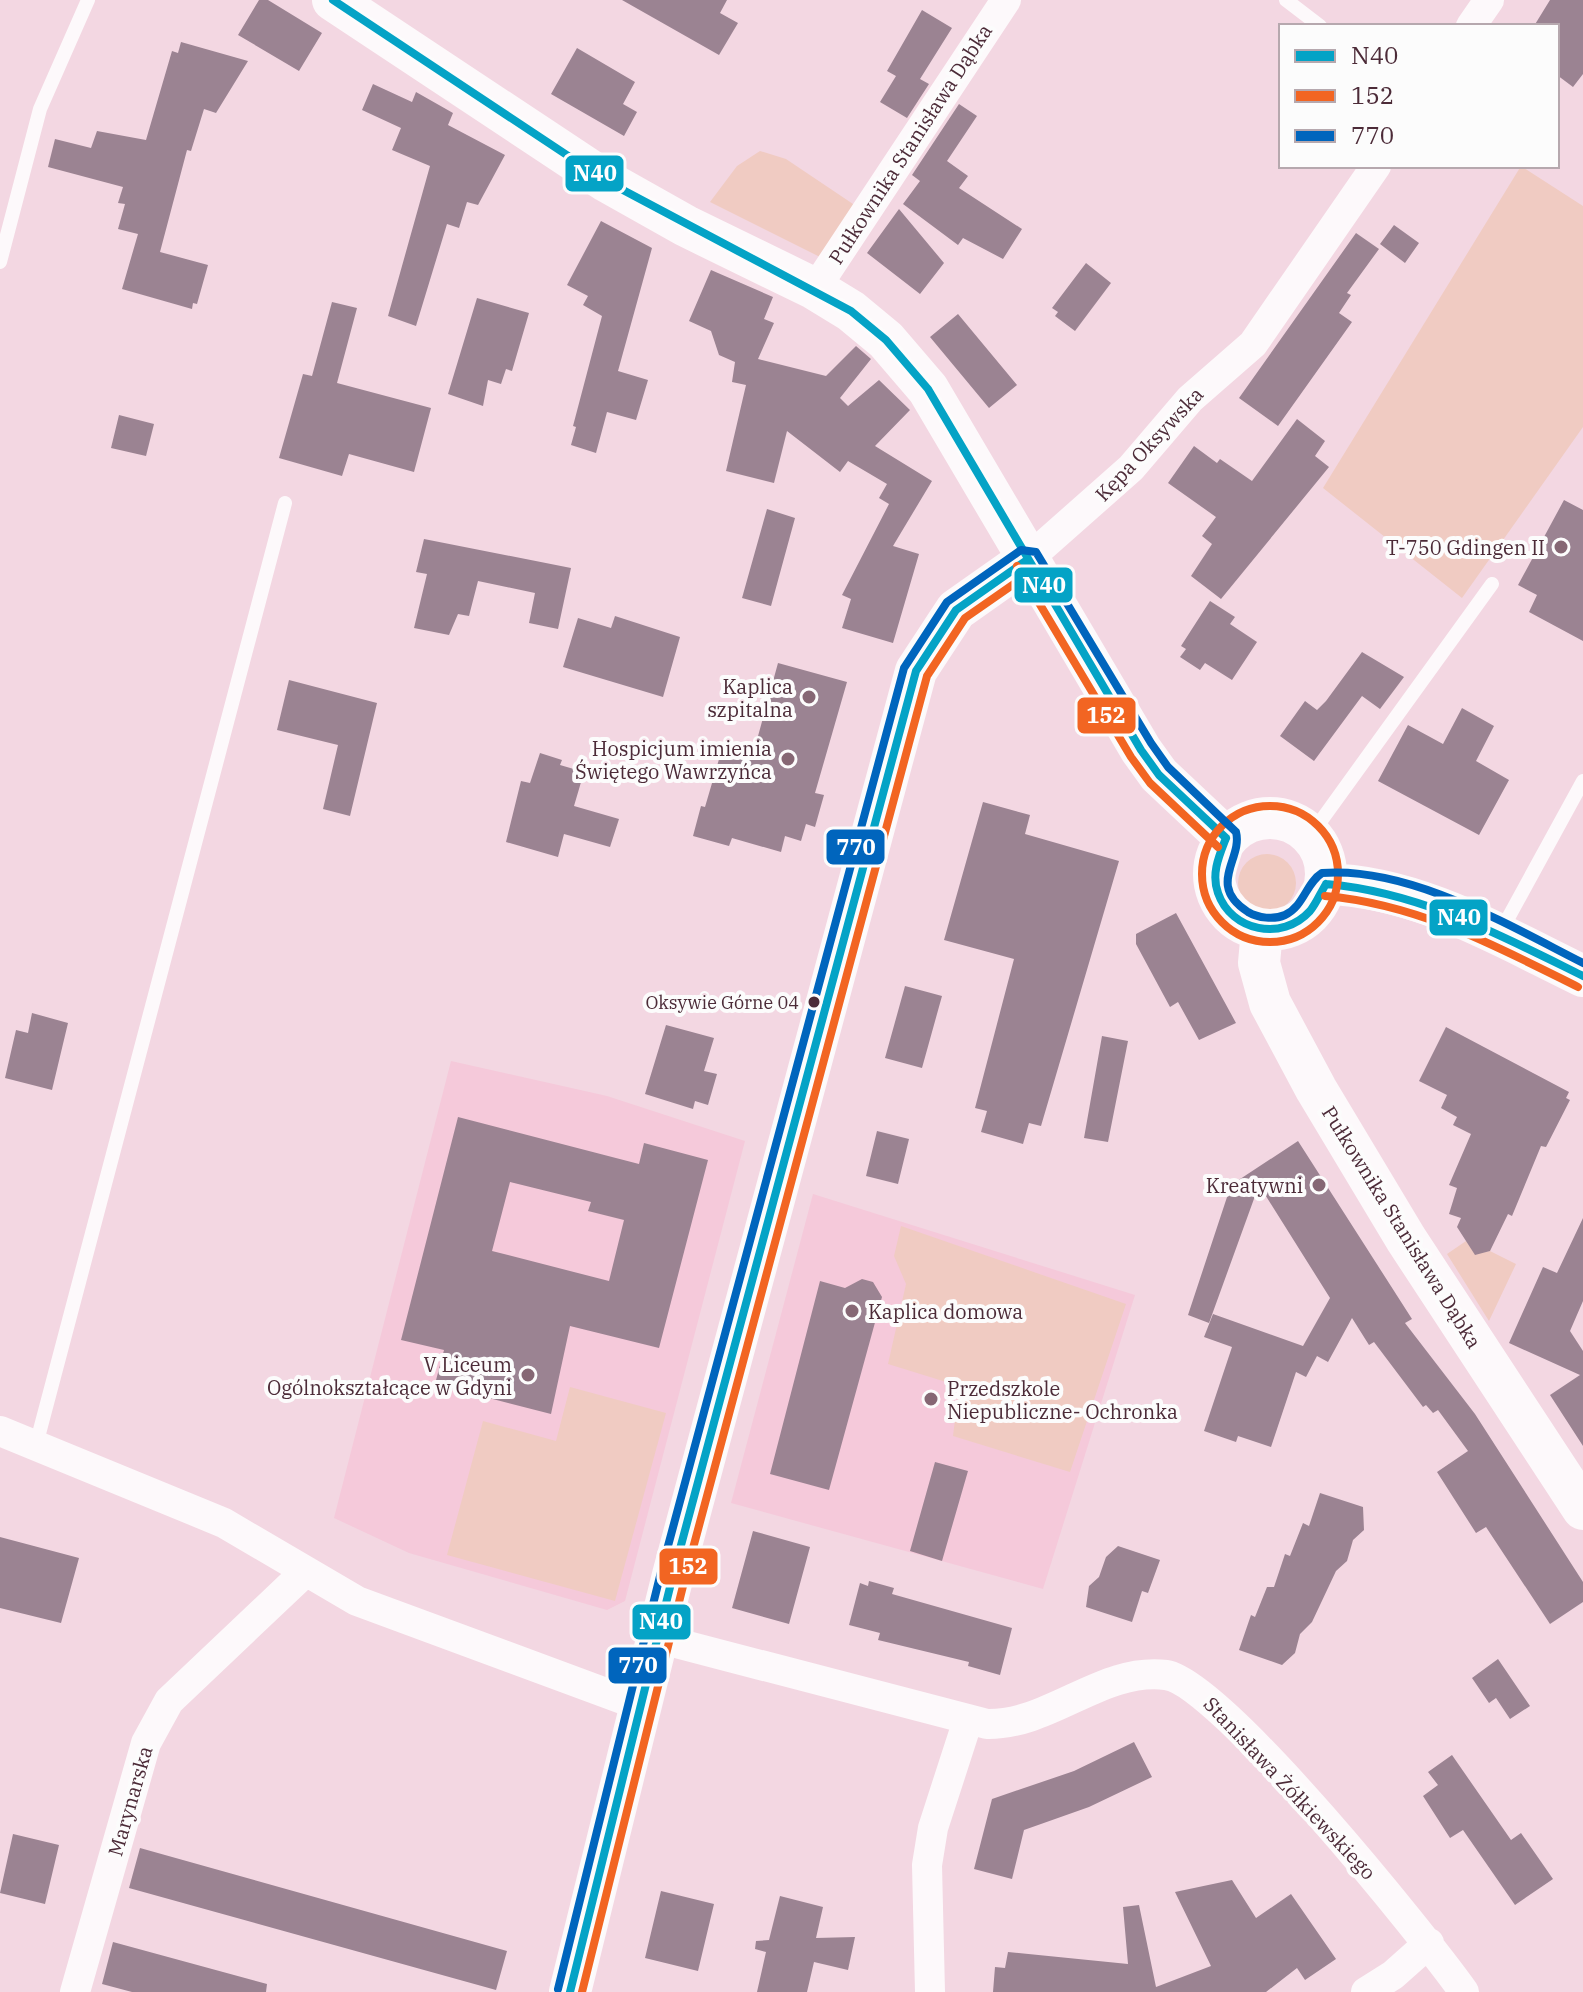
<svg xmlns="http://www.w3.org/2000/svg" width="1583" height="1992" viewBox="0 0 1583 1992" font-family="'IBM Plex Serif',serif">
  <style>
    .built { fill: #f5c9da }
    .green { fill: #f0cbc2 }
    .building { fill: #9b8392; fill-rule: evenodd }
    .lines { fill: none; stroke-linecap: round; stroke-linejoin: round }
    .lane { stroke: #fdf9fb; stroke-width: 14 }
    .street { stroke: #fdf9fb; stroke-width: 30 }
    .secondary { stroke: #fdf9fb; stroke-width: 42 }
    .bus-1-casing { stroke: #fcfcfc; stroke-width: 14 }
    .bus-2-casing { stroke: #fcfcfc; stroke-width: 14 }
    .bus-3-casing { stroke: #fcfcfc; stroke-width: 14 }
    .bus-1 { stroke: #04a3c6; stroke-width: 8 }
    .bus-2 { stroke: #f26522; stroke-width: 8 }
    .bus-3 { stroke: #0065bd; stroke-width: 8 }
    .poi-dot { fill: #866774; stroke: #fcfcfc; stroke-width: 3 }
    .bus-dot { fill: #4c2b38; stroke: #fcfcfc; stroke-width: 3 }
    .labels { text-anchor: middle; dominant-baseline: central; stroke-width: 8; stroke-linejoin: round; paint-order: stroke }
    .bus-label { font-size: 18px; fill: #4c2b38; stroke: #fcfcfc; text-anchor: end }
    .street-label { font-size: 20px; fill: #4c2b38; stroke: #fcfcfc }
    .poi-label { font-size: 20px; fill: #4c2b38; stroke: #fcfcfc; text-anchor: end }
    .line-badge { stroke: #fcfcfc; stroke-width: 3 }
    .badge-label { font-size: 22px; text-anchor: middle; font-weight: bold; fill: #fff }
  </style>
  <rect width="100%" height="100%" fill="#f3d7e2"/>
  <path class="built" d="M451,1061l156,35 138,45 -120,460 -18,9 -198,-57 -75,-35z
    M813,1194l322,101 -92,294 -312,-86z"/>
  <path class="green" d="M760,151l26,8 70,47 -36,51 -110,-55 27,-36z
    M1521,166l62,40v221l-121,171 -139,-110z
    M1238 883a29 29 0 1 1 58 0a29 29 0 1 1-58 0Z
    M901,1226l225,78 -56,168 -117,-36 6,-50 -71,-22 18,-80 -12,-28z
    M1466,1241l9,13 15,-3 26,13 -27,57 -42,-67z
    M570,1387l96,26 -51,188 -168,-46 36,-134 73,20z"/>
  <path class="building" d="M259,0h9l54,33 -23,38 -61,-36z
    M622,0h105l-7,13 18,10 -19,32z
    M1550,0h33v74l-10,13 -16,-12v-49h-23z
    M922,10l30,18 -32,51 9,5 -22,34 -27,-16 16,-26 -9,-5z
    M181,42l67,19 -32,52 -12,-4 -13,42 -4,-1 -27,102 48,13 -11,39 -4,-1 -1,6 -70,-20 16,-55 -20,-5 7,-25 -7,-1 5,-16 -75,-20 7,-28 36,9 6,-17 49,9 26,-89 6,2z
    M577,48l58,34 -12,22 14,8 -13,24 -73,-42z
    M373,84l39,18 4,-10 37,21 -5,12 57,30 -27,50 -11,-3 -8,26 -12,-4 -31,102 -28,-10 42,-150 -38,-16 9,-22 -39,-18z
    M959,104l18,12 -30,45 21,15 -9,12 63,41 -19,30 -40,-21 -5,7 -55,-41 17,-23 -8,-6z
    M899,209l45,54 -24,31 -53,-41z
    M601,221l51,27 -34,123 30,9 -12,40 -29,-8 -11,41 -25,-8 5,-18 -3,-1 29,-110 -19,-11 5,-9 -21,-11z
    M1394,225l25,18 -14,20 -25,-19z
    M1356,233l23,16 -32,44 4,2 -12,18 13,9 -74,104 -39,-28z
    M1086,263l25,20 -36,48 -20,-15 3,-4 -6,-4z
    M711,270l62,27 -9,22 10,4 -16,36 68,17 30,-30 15,13 -31,39 8,8 31,-26 31,30 -35,36 57,35 -39,65 26,8 -26,89 -51,-15 9,-29 -9,-4 47,-91 -10,-6 8,-14 -39,-23 -8,11 -53,-41 -13,52 -48,-12 20,-86 -14,-3 3,-20 -16,-7 -8,-24 -22,-10z
    M477,298l52,15 -17,58 -6,-2 -5,15 -13,-4 -5,26 -35,-12z
    M332,302l25,6 -20,75 94,25 -17,64 -65,-18 -7,22 -63,-18 24,-84 9,2z
    M958,314l59,71 -28,23 -59,-71z
    M119,415l35,9 -8,32 -35,-8z
    M1297,419l28,22 -10,15 14,11 -108,132 -30,-23 21,-32 -10,-8 14,-19 -48,-34 26,-37 23,17 3,-4 32,22z
    M1564,500l19,10v131l-54,-29 8,-17 -19,-10z
    M767,509l28,9 -24,88 -29,-8z
    M424,539l147,29 -13,61 -29,-6 6,-30 -57,-12 -9,35 -11,-2 -9,21 -35,-7 13,-54 -11,-2z
    M1210,601l25,16 -5,7 27,18 -25,38 -27,-17 -5,7 -20,-13 6,-8 -5,-3z
    M615,616l65,21 -17,60 -100,-30 15,-49 33,10z
    M1362,652l42,25 -24,32 -18,-13 -48,65 -34,-25 25,-35 12,9 9,-9z
    M778,663l69,19 -32,111 9,2 -9,32 -9,-3 -5,17 -16,-5 -4,16 -49,-14 -3,8 -36,-10 8,-30 4,1 17,-58 30,9z
    M289,680l88,23 -27,113 -27,-7 15,-64 -61,-15z
    M1462,708l32,18 -18,35 33,19 -30,55 -101,-54 30,-56 35,19z
    M540,753l22,7 -2,5 24,7 -10,34 45,13 -9,28 -46,-13 -6,23 -52,-15 15,-61 9,2z
    M983,802l47,13 -5,19 94,27 -78,265 -12,-3 -6,21 -42,-12 6,-21 -12,-3 39,-149 -70,-19z
    M1176,913l60,110 -37,17 -21,-38 -8,5 -34,-63v-10z
    M905,986l37,10 -20,72 -37,-10z
    M32,1013l36,10 -16,67 -47,-12 11,-48 12,3z
    M666,1025l48,13 -10,33 13,3 -9,31 -13,-4 -2,8 -48,-15z
    M1446,1027l123,65 -3,6 4,2 -24,47 -5,-1 -29,70 -4,-2 -18,37 -15,4 -18,-28 4,-9 -12,-4 8,-26 -8,-3 22,-51 -18,-9 4,-8 -16,-9 6,-13 -28,-14z
    M1102,1036l26,5 -20,101 -24,-4z
    M458,1117l181,47 5,-21 64,17 -49,188 -89,-22 -19,88 -116,-30 9,-34 -43,-10zM510,1182l81,20 -3,9 36,9 -15,61 -117,-30z
    M877,1131l32,8 -11,45 -32,-8z
    M1298,1141l114,178 -7,4 70,91 108,168v20l-33,22 -64,-97 -10,6 -39,-61 31,-21 -30,-41 -5,3 -7,-8 -3,2 -49,-65 -5,3 -17,-27 -24,44 -11,-6 -11,21 -10,-5 -25,75 -33,-11 -2,6 -32,-11 28,-84 -28,-10 9,-23 90,32 27,-48 -71,-113 -50,138 -21,-8 43,-130z
    M1583,1218v83l-13,30 13,20v95l-33,-51 30,-20 -71,-32 34,-76 14,6z
    M862,1279l11,3 9,15 -53,193 -59,-16 50,-193 25,7z
    M935,1462l33,9 -26,90 -32,-10z
    M1320,1493l43,14 1,23 -11,10 -6,21 -11,10 -24,51 -12,12 -5,19 -13,12 -43,-15 12,-35 4,2 12,-30h7l11,-33 5,2 13,-33 6,3z
    M753,1531l57,16 -21,77 -57,-16z
    M0,1537l79,21 -18,65 -61,-15z
    M1118,1546l42,14 -12,33 -6,-2 -10,31 -46,-15 3,-21 10,-9 7,-20z
    M869,1581l25,7 -2,6 120,34 -12,47 -32,-9 1,-4 -91,-22 2,-7 -31,-8 11,-42 8,3z
    M1498,1659l32,47 -20,13 -14,-21 -7,5 -17,-25z
    M1134,1742l18,35 -63,30 -65,23 -12,49 -38,-10 18,-70 82,-28z
    M1452,1755l59,85 10,-7 32,46 -38,26 -52,-75 -13,8 -27,-42 15,-11 -10,-13z
    M13,1834l46,11 -14,59 -45,-11z
    M140,1848l367,103 -11,39 -367,-102z
    M1232,1880l24,38 35,-24 45,65 -31,21 -8,-12 -31,24h-273l2,-25 10,1 3,-16 120,12 -5,-57 16,-2 17,82 55,-21 -36,-74z
    M661,1891l53,13 -16,67 -53,-13z
    M780,1896l43,11 -7,31 39,-1 -7,33 -34,-8 -7,30h-50l9,-40 -11,-3 1,-8 13,-1z
    M113,1942l154,42 -1,8h-134l-30,-8z"/>
  <g class="lines">
    <path class="lane" d="M1286,0l34,26
      M0,262l40,-153 48,-109
      M1310,836l182,-252
      M1501,931l82,-150
      M36,1445l249,-942"/>
    <path class="street" d="M1471,26l18,-26
      M815,289l191,-289
      M1027,560l104,-92 59,-69 63,-55 123,-178
      M0,1431l224,92 133,78 284,105
      M657,1638l330,86c64,1 115,-57 179,-49 54,7 259,262 298,317
      M75,1992l71,-249 23,-42 135,-128
      M930,1992l-3,-127 6,-37 35,-108
      M1366,1992l27,-17 36,-32"/>
    <path class="secondary" d="M333,0l273,181 80,45 129,63 36,22 35,29 42,49 213,361 18,25 67,63
      M1214 874a56 56 0 1 1 112 0a56 56 0 1 1-112 0Z
      M1326,884c92,2 176,53 257,92
      M1262,930l-3,33 11,40 46,86 90,150 177,270
      M570,1992l103,-417 243,-904 40,-61 71,-50"/>
    <defs>
      <path id="bus-1" d="M333,0l273,181 245,130 35,29 42,49 213,361 18,25 67,63
        M1226,838c-7,18 -15,36 -8,55 13,38 64,49 92,18 6,-7 11,-19 16,-27
        M1326,884c94,8 174,51 257,92
        M570,1992l103,-417 243,-904 40,-61 71,-50"/>
      <path id="bus-2" d="M1017,566l114,191 19,26 68,64
        M1202 874a68 68 0 1 1 136 0a68 68 0 1 1-136 0Z
        M1325,896c93,8 171,50 253,91
        M582,1992l103,-414 242,-902 38,-58 69,-48"/>
      <path id="bus-3" d="M558,1989l103,-417 243,-904 43,-66 74,-52 15,2 115,191 17,24 68,65c7,27 -30,53 12,80 10,6 26,8 37,3 19,-9 21,-32 37,-42 87,-7 186,52 261,90"/>
    </defs>
    <use href="#bus-1" class="bus-1-casing"/>
    <use href="#bus-2" class="bus-2-casing"/>
    <use href="#bus-3" class="bus-3-casing"/>
    <use href="#bus-1" class="bus-1"/>
    <use href="#bus-2" class="bus-2"/>
    <use href="#bus-3" class="bus-3"/>
  </g>
  <g class="poi-dot">
    <circle cx="1561" cy="547" r="8"/>
    <circle cx="809" cy="697" r="8"/>
    <circle cx="788" cy="759" r="8"/>
    <circle cx="1319" cy="1185" r="8"/>
    <circle cx="852" cy="1311" r="8"/>
    <circle cx="528" cy="1375" r="8"/>
    <circle cx="931" cy="1399" r="8"/>
  </g>
  <circle class="bus-dot" cx="814" cy="1002" r="7"/>
  <g class="labels">
    <g class="bus-label">
      <text x="799" y="1002">Oksywie Górne 04</text>
    </g>
    <g class="street-label">
      <text transform="translate(910 144) rotate(-57)">Pułkownika Stanisława Dąbka</text>
      <text transform="translate(1149 444) rotate(-47)">Kępa Oksywska</text>
      <text transform="translate(1402 1227) rotate(58)">Pułkownika Stanisława Dąbka</text>
      <text transform="translate(1290 1788) rotate(47)">Stanisława Żółkiewskiego</text>
      <text transform="translate(130 1801) rotate(-74)">Marynarska</text>
    </g>
    <g class="poi-label">
      <text x="1545" y="547">T-750 Gdingen II</text>
      <text x="793" y="686">Kaplica<tspan x="793" dy="23">szpitalna</tspan></text>
      <text x="772" y="748">Hospicjum imienia<tspan x="772" dy="23">Świętego Wawrzyńca</tspan></text>
      <text x="1303" y="1185">Kreatywni</text>
      <text x="868" y="1311" text-anchor="start">Kaplica domowa</text>
      <text x="512" y="1364">V Liceum<tspan x="512" dy="23">Ogólnokształcące w Gdyni</tspan></text>
      <text x="947" y="1388" text-anchor="start">Przedszkole<tspan x="947" dy="23">Niepubliczne- Ochronka</tspan></text>
    </g>
  </g>
  <g class="line-badge">
    <rect x="564" y="154" width="61" height="39" rx="8" fill="#04a3c6"/>
    <rect x="1013" y="566" width="61" height="38" rx="8" fill="#04a3c6"/>
    <rect x="1076" y="696" width="61" height="39" rx="8" fill="#f26522"/>
    <rect x="825" y="828" width="61" height="38" rx="8" fill="#0065bd"/>
    <rect x="1428" y="898" width="61" height="39" rx="8" fill="#04a3c6"/>
    <rect x="658" y="1547" width="61" height="39" rx="8" fill="#f26522"/>
    <rect x="631" y="1603" width="61" height="38" rx="8" fill="#04a3c6"/>
    <rect x="607" y="1646" width="61" height="39" rx="8" fill="#0065bd"/>
  </g>
  <g class="badge-label">
    <text x="595" y="181">N40</text>
    <text x="1044" y="593">N40</text>
    <text x="1106" y="723">152</text>
    <text x="856" y="855">770</text>
    <text x="1459" y="925">N40</text>
    <text x="688" y="1574">152</text>
    <text x="661" y="1629">N40</text>
    <text x="638" y="1673">770</text>
  </g>
  <rect x="1279" y="24" width="280" height="144" fill="#fcfcfc" stroke="#b6a8ae" stroke-width="2"/>
  <rect x="1295" y="50" width="40" height="12" fill="#04a3c6" stroke="#b6a8ae" stroke-width="2"/>
  <text x="1351" y="64" font-size="24" fill="#4c2b38">N40</text>
  <rect x="1295" y="90" width="40" height="12" fill="#f26522" stroke="#b6a8ae" stroke-width="2"/>
  <text x="1351" y="104" font-size="24" fill="#4c2b38">152</text>
  <rect x="1295" y="130" width="40" height="12" fill="#0065bd" stroke="#b6a8ae" stroke-width="2"/>
  <text x="1351" y="144" font-size="24" fill="#4c2b38">770</text>
</svg>
